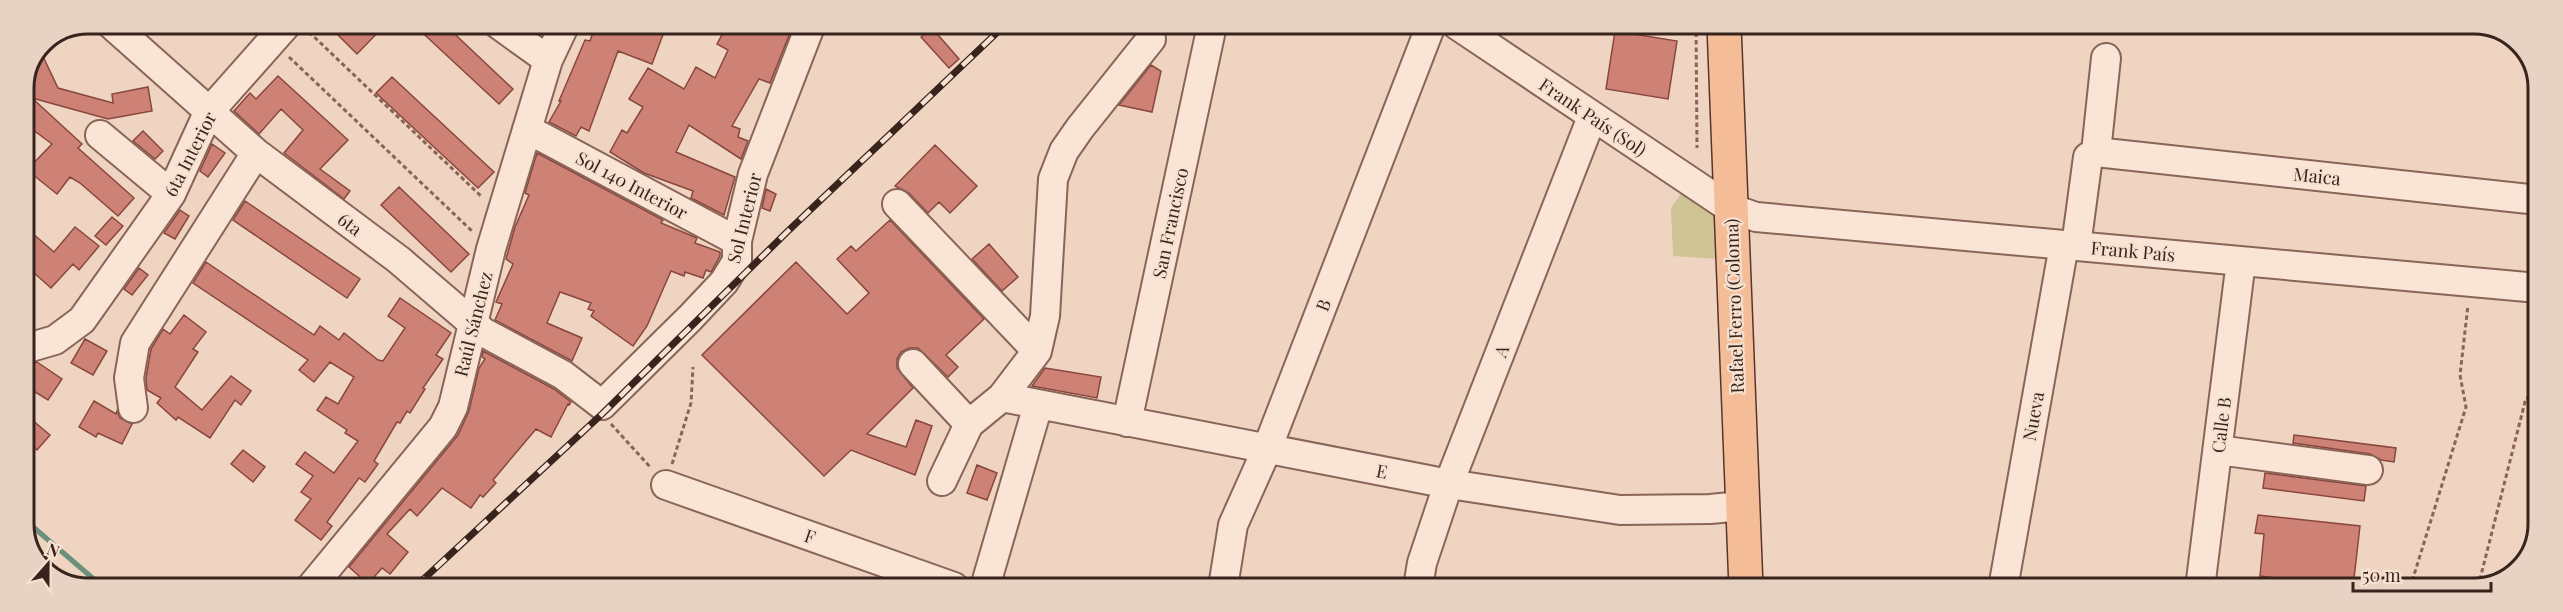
<svg xmlns="http://www.w3.org/2000/svg" width="2563" height="612" viewBox="0 0 2563 612" font-family="'Playfair Display',serif">
  <style>
    .green { fill: #cec495 }
    .lines { fill: none; stroke-linecap: round; stroke-linejoin: round }
    .stream { stroke: #6b907c; stroke-width: 5 }
    .building { fill: #ce8276; stroke: #89463d; stroke-width: 1.5 }
    .minor-casing { stroke: #896558; stroke-width: 32 }
    .major-casing { stroke: #57352d; stroke-width: 36 }
    .path { stroke: #896558; stroke-width: 3; stroke-dasharray: 4.5 3; stroke-linecap: butt }
    .minor { stroke: #fae4d5; stroke-width: 28 }
    .major { stroke: #f4bd98; stroke-width: 33 }
    .rail-casing { stroke: #39231d; stroke-width: 7 }
    .rail { stroke: #f6e1d1; stroke-width: 4.5; stroke-dasharray: 14; stroke-linecap: butt }
    .labels { text-anchor: middle; dominant-baseline: central; stroke-width: 4.5; stroke-linejoin: round; paint-order: stroke }
    .street-label { font-size: 18px; fill: #39231d; stroke: #f6e1d1 }
    .rim { fill: none; stroke: #39231d; stroke-width: 3 }
  </style>
  <rect width="100%" height="100%" fill="#efd5c1"/>
  <path class="green" d="M1683,191c40,25 34,23 35,68l-45,-3 -2,-48z"/>
  <g class="lines">
    <path class="stream" d="M25,520l78,67"/>
  </g>
  <path class="building" d="M347,24h39l-29,30 -20,-20z
    M413,24h31l69,65 -14,15z
    M596,24h71l-15,40 -34,-13 -29,80 -8,-4 -5,9 -27,-14 12,-21h-2l26,-61 5,1z
    M728,24h41l21,9 -20,50 -11,-4 -27,47 8,3 -2,8 10,4 -7,18 -52,-34 -13,27 59,25 -11,38 -33,-17 2,-7 -49,-18 -34,-21 12,-22 5,3 16,-26 -14,-8 19,-31 36,21 12,-22 19,11 13,-28 -11,-6z
    M932,28l27,31 -10,9 -28,-31z
    M1615,31l62,10 -9,58 -62,-10z
    M40,50l18,38 55,15 -1,-9 36,-7 4,24 -44,8 -76,-21 50,46 -4,4 56,50 -16,18 -38,-33 -10,-6 -13,17 -30,-24 25,-26 -28,-21v-35z
    M1151,65l10,6 -9,41 -33,-7z
    M278,76l70,64 -28,29 30,22 -6,8 -60,-46 19,-23 -22,-21 -22,25 -25,-23 16,-18 6,6z
    M392,77l102,95 -16,16 -102,-95z
    M143,131l20,20 -8,8 -22,-18z
    M212,144l13,9 -17,24 -8,-6z
    M935,145l42,41 -27,27 -11,-11 -11,11 -19,-20 -14,-7z
    M537,153l126,67 -2,3 36,15 -2,5 25,9v4l-9,16 -5,-2 -3,8 -18,-6 -1,4 -13,-5 -24,55 -14,20 -42,-30 3,-5 -6,-2 3,-6 -31,-11 -13,31 35,15 -10,23 -77,-41 7,-16 -6,-2 17,-38 -7,-5 9,-32 14,-32 -4,-2z
    M399,187l70,67 -18,18 -70,-67z
    M766,189l10,5 -6,17 -8,-3z
    M245,201l115,78 -13,19 -114,-78z
    M180,210l9,6 -14,23 -11,-6z
    M112,217l11,9 -17,19 -11,-9z
    M890,220l94,99 -38,36 12,12 -10,10 -30,-29h-9l-8,4 -4,7v9l16,20 -46,46 39,13 10,-27 16,6 -17,49 -64,-25 -27,26 -122,-121 94,-93 51,52 22,-21 -32,-34 14,-13 5,5z
    M24,226l30,26 21,-25 24,19 -20,24 -6,-6 -22,24 -27,-24z
    M989,244l29,33 -16,14 -30,-32z
    M206,262l108,73 6,-9 19,14 5,-7 34,27 5,1 22,-33 -17,-12 12,-18 51,35 -15,22 7,4 -20,29 2,1 -15,24 -3,-2 -7,12 -3,-1 -23,39 4,3 -13,18 -6,-4 -32,44 5,4 -11,14 -26,-20 16,-21 -10,-7 12,-16 -17,-12 9,-12 29,21 24,-32 -13,-8 2,-3 -30,-20 9,-13 12,7 16,-27 -24,-15 -16,20 -15,-12 9,-10 -115,-77z
    M139,268l9,7 -16,20 -8,-6z
    M184,315l22,17 -13,17 5,3 -23,35 27,23 29,-34 20,15 -10,14 -6,-5 -25,38 -32,-21 -2,3 -19,-17 4,-5 -14,-8 -1,-12 5,-29 12,-20 7,5z
    M85,339l22,12 -14,24 -22,-12z
    M483,351l71,38 17,13 -2,3 -1,-1 -17,33 -15,-8 -43,51 3,3 -13,14 -3,-2 -9,13 -29,-20 -25,28 -7,-7 -23,25 21,18 -18,22 -8,-6 -14,16 -19,-17 109,-132 11,-24 10,-43 6,-9 -3,-2z
    M37,362l25,17 -14,21 -24,-15v-16l3,-4z
    M1045,368l56,9 -4,21 -65,-12z
    M94,401l22,13 1,-3 3,7 12,6 -10,20 -24,-11 -2,4 -17,-10z
    M31,419l19,16 -13,15 -13,-11v-12z
    M2294,435l102,13 -2,14 -13,-2 -11,-6 -77,-11z
    M243,450l22,17 -12,15 -22,-18z
    M977,465l20,8 -10,27 -20,-7z
    M2265,473l101,13 -2,15 -101,-13z
    M2258,515l102,11 -7,61 -93,-11 4,-42 -9,-1z"/>
  <g class="lines">
    <defs>
      <path id="minor" d="M111,24l145,129 143,107 84,72 80,43 39,30 88,-87 34,-36 13,-21v-20l16,-67 58,-150
        M498,24l50,36
        M1457,25l273,183 26,9 782,71
        M527,129l210,112
        M100,135l71,59
        M2096,152l442,48
        M2096,152l10,-94
        M897,204l140,147
        M2076,246l12,-89 8,-5
        M24,349l31,-9 27,-20 89,-126 37,-81 79,-89
        M913,364l56,60
        M1002,397l447,87 171,26 90,-1 32,-3
        M133,408l-4,-30 6,-35 121,-190
        M1127,422l84,-392 3,-5
        M2218,450l150,20
        M942,481l27,-57 33,-27 35,-46 8,-35 8,-137 11,-28 16,-23 71,-89
        M666,485l288,102
        M312,586l131,-159 10,-20 38,-158 57,-189 17,-36
        M985,587l53,-182
        M1223,587l10,-62 34,-76 164,-424
        M1418,587l4,-24 24,-72 146,-374
        M2003,588l61,-343
        M2200,588l41,-327"/>
      <path id="major" d="M1724,25l22,563"/>
    </defs>
    <use href="#minor" class="minor-casing"/>
    <use href="#major" class="major-casing"/>
    <path class="path" d="M1696,25l1,123
      M309,32l173,165
      M289,57l184,175
      M611,424l40,44
      M672,464l19,-61 2,-36
      M2478,587l48,-189 12,-1
      M2410,588l56,-181 -6,-32 8,-70"/>
    <use href="#minor" class="minor"/>
    <use href="#major" class="major"/>
    <defs>
      <path id="rail" d="M415,587l187,-173 186,-183 217,-206"/>
    </defs>
    <use href="#rail" class="rail-casing"/>
    <use href="#rail" class="rail"/>
  </g>
  <g class="labels">
    <g class="street-label">
      <text transform="translate(1593 117) rotate(34)">Frank País (Sol)</text>
      <text transform="translate(190 154) rotate(-63)">6ta Interior</text>
      <text transform="translate(2317 176) rotate(6)">Maica</text>
      <text transform="translate(632 185) rotate(28)">Sol 140 Interior</text>
      <text transform="translate(744 218) rotate(-76)">Sol Interior</text>
      <text transform="translate(1170 223) rotate(-78)">San Francisco</text>
      <text transform="translate(350 224) rotate(37)">6ta</text>
      <text transform="translate(2133 251) rotate(5)">Frank País</text>
      <text transform="translate(1323 305) rotate(-69)">B</text>
      <text transform="translate(1734 306) rotate(-92)">Rafael Ferro (Coloma)</text>
      <text transform="translate(473 324) rotate(-76)">Raúl Sánchez</text>
      <text transform="translate(1501 351) rotate(-69)">A</text>
      <text transform="translate(2033 416) rotate(-80)">Nueva</text>
      <text transform="translate(2221 425) rotate(-83)">Calle B</text>
      <text transform="translate(1382 471) rotate(11)">E</text>
      <text transform="translate(810 536) rotate(19)">F</text>
    </g>
  </g>
  <path d="M0 0H2563V612H0ZM88 34H2474A54 54 0 0 1 2528 88V524A54 54 0 0 1 2474 578H88A54 54 0 0 1 34 524V88A54 54 0 0 1 88 34Z" fill="#e7d2c3" fill-rule="evenodd"/>
  <path class="rim" d="M88 34H2474A54 54 0 0 1 2528 88V524A54 54 0 0 1 2474 578H88A54 54 0 0 1 34 524V88A54 54 0 0 1 88 34Z"/>
  <g transform="translate(48 564) rotate(21)" stroke="#f6e1d1" stroke-width="4.5" paint-order="stroke">
  <path d="M0-4.5L10 22L0 15L-10 22Z" fill="#39231d"/>
  <text y="-9" font-size="16" font-weight="bold" text-anchor="middle" fill="#39231d">N</text>
  </g>
  <path d="M2353 582v9h138v-9" fill="none" stroke="#39231d" stroke-width="3"/>
  <text x="2362" y="582" font-size="18" fill="#39231d" stroke="#f6e1d1" stroke-width="4.5" paint-order="stroke">50 m</text>
</svg>
